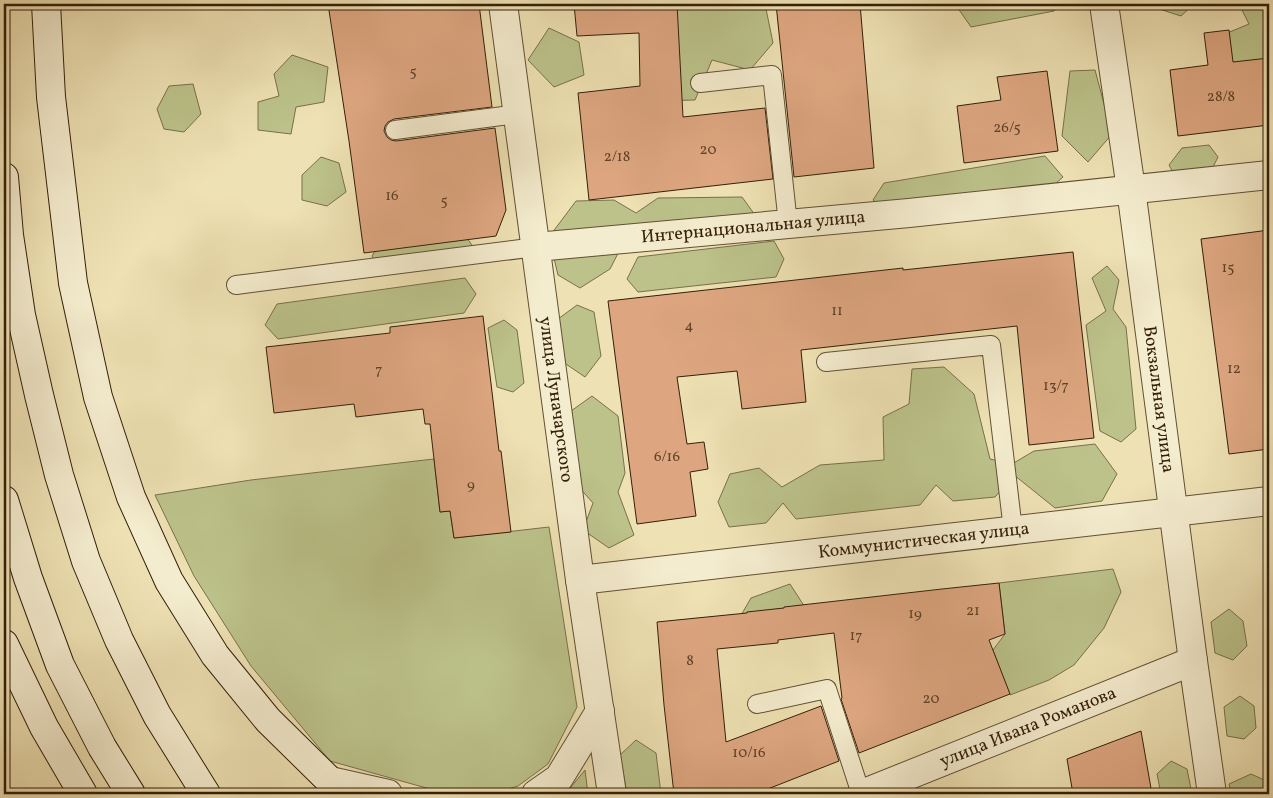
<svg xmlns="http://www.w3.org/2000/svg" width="1273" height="798" viewBox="0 0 1273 798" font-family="Vollkorn,serif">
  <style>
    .green { fill: #bcc28a; stroke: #78704a }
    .building { fill: #dda680; stroke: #341f09 }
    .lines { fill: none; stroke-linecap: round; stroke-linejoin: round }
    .service-casing { stroke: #625034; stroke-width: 20 }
    .minor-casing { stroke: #625034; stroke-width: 30 }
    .secondary-casing { stroke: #341f09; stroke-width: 30 }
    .service { stroke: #f4ecce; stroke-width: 18 }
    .minor { stroke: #f4ecce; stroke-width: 28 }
    .secondary { stroke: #f4ecce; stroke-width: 28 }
    .labels { text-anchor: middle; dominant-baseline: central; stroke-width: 5; stroke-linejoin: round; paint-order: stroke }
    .number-label { font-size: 15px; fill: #5e4127 }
    .street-label { font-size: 18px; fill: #341f09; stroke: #f4ecce }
  </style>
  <rect width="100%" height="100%" fill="#eee1b3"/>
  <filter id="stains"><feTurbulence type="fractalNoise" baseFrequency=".004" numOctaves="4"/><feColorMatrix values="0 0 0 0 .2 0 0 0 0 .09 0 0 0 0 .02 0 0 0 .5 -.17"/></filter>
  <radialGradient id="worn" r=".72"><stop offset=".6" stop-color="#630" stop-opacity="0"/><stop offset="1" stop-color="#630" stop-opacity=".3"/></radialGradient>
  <path class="green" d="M685,4h80l8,39 -23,27 -38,-10 -17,40 -40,1 15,-87z
    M955,4h103l-4,7 -83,16z
    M1156,4h38l-13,12 -25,-8z
    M1239,4h30l-4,16 4,8v33l-4,5 -49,4 4,-34 29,-12z
    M549,28l30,14 5,33 -30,12 -26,-27z
    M292,55l36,12 -4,35 -28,5 -5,27 -33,-4v-28l21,-6 -5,-22z
    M1095,70l17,64 -24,28 -26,-26 8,-65z
    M193,84l8,30 -17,18 -20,-3 -7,-20 12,-23z
    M1209,145l9,12 -8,16 -34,5 -7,-13 13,-17z
    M1045,156l18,21 -18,16 -158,19 -14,-12 11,-17z
    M321,157l18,6 7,29 -19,14 -25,-6v-25z
    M742,197l13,18 -123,11 -22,43 -30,19 -22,-13 -9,-38 27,-36 38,-1 22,13 22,-15z
    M458,226l14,19 -10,17 -80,13 -10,-19 12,-20z
    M774,241l10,18 -8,18 -138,15 -11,-13 11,-22z
    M1107,266l12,14 -6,29 13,18 10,102 -15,13 -21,-11 -14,-106 20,-14 -14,-33z
    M465,278l11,16 -12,19 -186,26 -13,-14 12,-21z
    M577,305l17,7 7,44 -16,21 -22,-15 -5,-43z
    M504,320l13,10 7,53 -11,9 -16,-5 -9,-59z
    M944,367l30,27 16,65 22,5 22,-13 61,-7 22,30 -15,27 -47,7 -41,-33 -19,22 -42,4 -17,-16 -16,20 -124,14 -13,-16 -17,20 -37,4 -11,-25 12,-28 29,-6 23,19 38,-22 64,-5 -1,-43 26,-13 3,-35z
    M592,396l26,20 7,57 -7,19 16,43 -25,13 -26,-18 10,-27 -16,-18 -13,-69z
    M434,459l6,53 10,-1 4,27 95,-11 28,180 -29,57 -30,22 -26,8h-28l-27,-3 -107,-30 -79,-95 -57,-90 -39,-81 96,-15z
    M1113,569l8,23 -17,36 -30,37 -25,15 -39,15 -17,-45 12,-16 -6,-51z
    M790,584l20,31 -70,2 11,-19z
    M1229,609l14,12 4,25 -14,14 -18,-7 -4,-31z
    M1240,696l14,10 2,22 -12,11 -17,-3 -3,-29z
    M636,740l20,13 5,41h-34l-7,-39z
    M1171,761l16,8 4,20 -5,5h-25l-4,-20z
    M585,770l3,24h-24l2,-1z
    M1251,774l18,8v12h-38l-2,-10z"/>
  <path class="building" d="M328,4h151l13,103 -98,12 -6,3 -3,4 -1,5 3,6 4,3 5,1 99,-13 11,82 -10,26 -132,17 -15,-112z
    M574,4h103l6,113 82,-9 8,71 -184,21 -11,-107 62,-7 -1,-53 -62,3z
    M776,4h84l14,164 -80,9z
    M1229,30l4,32 36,-4v67l-91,11 -8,-66 38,-5 -4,-32z
    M1047,71l11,80 -94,12 -7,-57 44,-6 -4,-23z
    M1269,230v219l-40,5 -28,-215z
    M1073,252l21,186 -65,7 -12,-119 -216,24 5,52 -64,7 -5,-38 -60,6 10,67 17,-2 4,27 -18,3 6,44 -59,8 -29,-223 295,-33v2z
    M483,316l16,135h2l10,81 -57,6 -4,-27 -10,1 -10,-88h-5l-2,-15 -67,8 -2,-13 -80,9 -8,-66 124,-14v-6z
    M999,583l6,51 -16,6 21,54 -151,59 -18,-54 1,-1 -8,-65 -56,7v3l-61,6 9,93 95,-36 18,55 -84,33h-81l-10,-89 -7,-83 90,-9v-1l37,-4v-1l158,-18z
    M1141,731l11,63h-79l-6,-35z"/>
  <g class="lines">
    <defs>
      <path id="service" d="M700,83l72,-8 16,149
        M395,130l123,-16
        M236,285l300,-38
        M826,362l165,-17 22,185
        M757,704l70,-15 34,105"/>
      <g id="minor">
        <path id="s1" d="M503,4l77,576 32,214"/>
        <path id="s2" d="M1104,4l27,185 62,472 19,133"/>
        <path id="s3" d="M536,247l373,-34 360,-38"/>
        <path id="s4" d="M580,580l689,-79"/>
        <path d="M330,781l58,13"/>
        <path d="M536,794l23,-16 41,-67"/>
        <path id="s5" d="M862,794l331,-133"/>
      </g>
      <path id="secondary" d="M46,4l5,93 22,186 25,114 33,100 38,84 46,74 53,65 62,61 21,13
        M4,177l5,58 12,80 18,80 20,80 27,86 33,79 38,75 49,79
        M4,500l24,78 32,87 42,82 29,47
        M4,644l40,83 39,67"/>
    </defs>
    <use href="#service" class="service-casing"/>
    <use href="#minor" class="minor-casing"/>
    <use href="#secondary" class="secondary-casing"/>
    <use href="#service" class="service"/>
    <use href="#minor" class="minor"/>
    <use href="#secondary" class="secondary"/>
  </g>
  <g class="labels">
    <g class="number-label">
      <text x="413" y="72">5</text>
      <text x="1221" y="97">28/8</text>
      <text x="1007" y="128">26/5</text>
      <text x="708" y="150">20</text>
      <text x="617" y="157">2/18</text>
      <text x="392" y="196">16</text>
      <text x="444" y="201">5</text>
      <text x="1228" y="268">15</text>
      <text x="837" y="311">11</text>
      <text x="689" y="326">4</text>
      <text x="1234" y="369">12</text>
      <text x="379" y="370">7</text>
      <text x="1056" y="386">13/7</text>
      <text x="667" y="457">6/16</text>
      <text x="471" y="485">9</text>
      <text x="973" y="611">21</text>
      <text x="915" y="614">19</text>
      <text x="856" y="636">17</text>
      <text x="690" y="661">8</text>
      <text x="931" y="699">20</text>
      <text x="749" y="753">10/16</text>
    </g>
    <g class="street-label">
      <text stroke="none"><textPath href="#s3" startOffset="218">Интернациональная улица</textPath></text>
      <text stroke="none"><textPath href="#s1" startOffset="399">улица Луначарского</textPath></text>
      <text stroke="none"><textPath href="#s2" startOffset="399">Вокзальная улица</textPath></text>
      <text stroke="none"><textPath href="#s4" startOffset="346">Коммунистическая улица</textPath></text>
      <text stroke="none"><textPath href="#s5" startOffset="179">улица Ивана Романова</textPath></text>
    </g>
  </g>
  <rect width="1273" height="798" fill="none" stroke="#eee1b3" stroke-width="20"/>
  <rect x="5" y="5" width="1263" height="788" fill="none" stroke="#341f09" stroke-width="2.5"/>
  <rect x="10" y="10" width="1253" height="778" fill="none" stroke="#341f09"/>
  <rect width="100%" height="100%" filter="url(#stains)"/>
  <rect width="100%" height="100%" fill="url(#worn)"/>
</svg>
